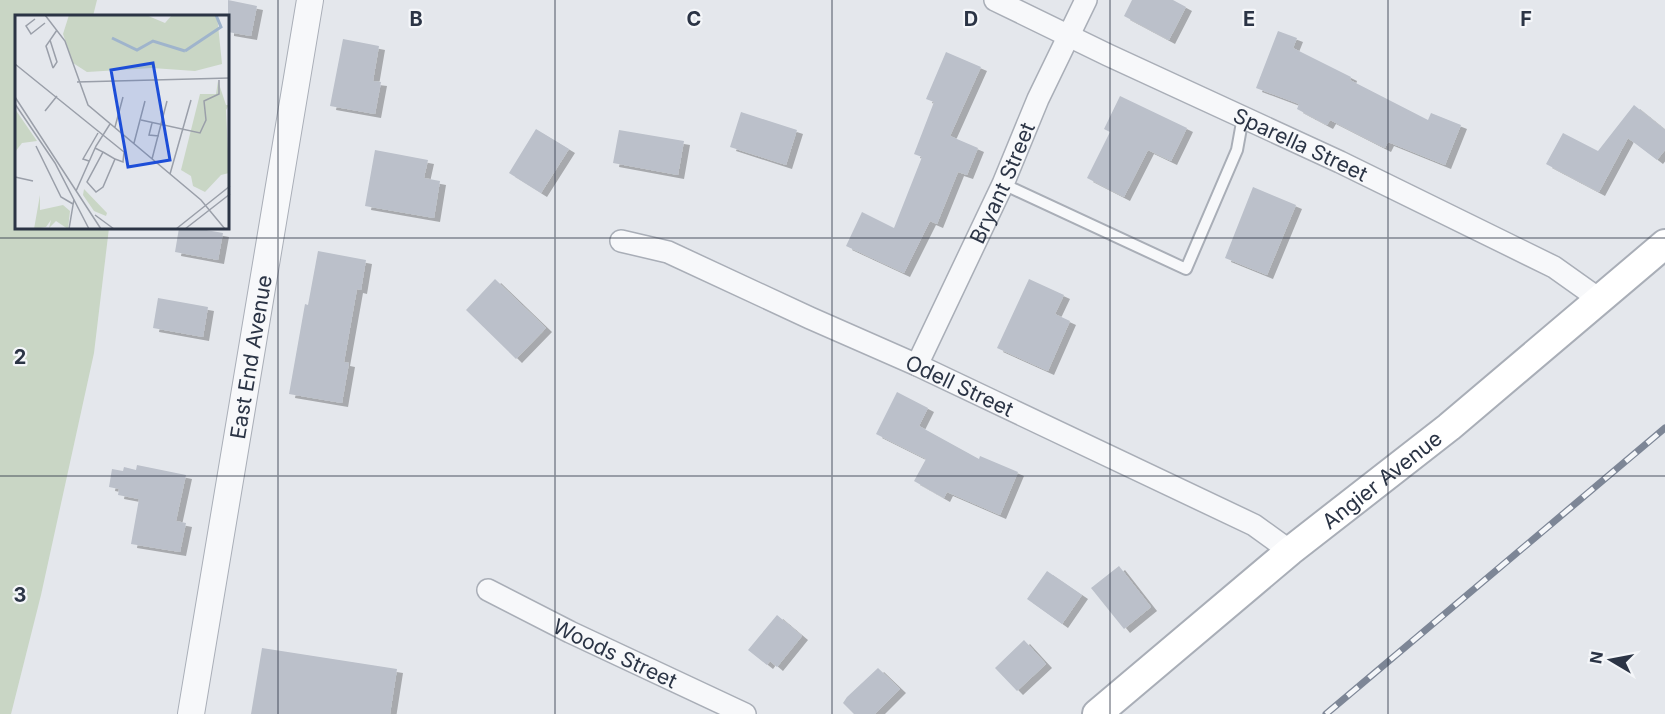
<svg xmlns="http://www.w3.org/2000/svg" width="1665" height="714" viewBox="0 0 1665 714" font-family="Inter,sans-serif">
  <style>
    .green { fill: #c9d6c5 }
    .building { fill: #bbc0ca; filter: url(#shadow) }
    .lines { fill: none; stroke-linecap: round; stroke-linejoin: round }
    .service-casing { stroke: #a9aeb7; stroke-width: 14 }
    .minor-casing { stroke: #a9aeb7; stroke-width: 24 }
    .tertiary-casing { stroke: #a9aeb7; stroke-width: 28 }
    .secondary-casing { stroke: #a9aeb7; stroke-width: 32 }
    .service { stroke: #f7f8fa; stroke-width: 10 }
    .minor { stroke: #f7f8fa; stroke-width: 21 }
    .tertiary { stroke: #f7f8fa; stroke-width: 26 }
    .secondary { stroke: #fff; stroke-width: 28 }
    .rail-casing { stroke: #7d8696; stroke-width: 7 }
    .rail { stroke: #f4f6f9; stroke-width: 4.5; stroke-dasharray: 14; stroke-linecap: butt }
    .grid { fill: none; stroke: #2b3445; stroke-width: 1.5; stroke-opacity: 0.55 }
    .labels { text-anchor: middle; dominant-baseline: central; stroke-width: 4.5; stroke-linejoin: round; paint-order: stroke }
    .street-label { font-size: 21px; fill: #2b3445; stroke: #f4f6f9 }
    .inset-river { fill: none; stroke: #9fb4cc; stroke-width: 3 }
    .inset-road { fill: none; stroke: #9a9fa9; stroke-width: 1.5 }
    .view { fill: #1d4ed8; fill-opacity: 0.15; stroke: #1d4ed8; stroke-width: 3 }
    .inset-edge { fill: none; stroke: #2b3445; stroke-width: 3 }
    .grid-label { font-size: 20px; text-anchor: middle; font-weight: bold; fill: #2b3445; stroke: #f4f6f9; stroke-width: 4.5; stroke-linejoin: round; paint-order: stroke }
  </style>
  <defs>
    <filter id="shadow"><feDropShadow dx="6" dy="4" stdDeviation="0" flood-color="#0004"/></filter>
  </defs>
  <rect width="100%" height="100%" fill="#e4e7ec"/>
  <path class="green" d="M0,0h97l-4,16h-77v212h93l-15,125 -53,242 -30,119h-11z"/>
  <path class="building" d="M228,0l29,6 -6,30 -23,-4z
    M1132,0h41l13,7 -17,33 -45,-24z
    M1278,31l19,7 -4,10 58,29 -1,3 78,40 3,-7 30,12 -16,40 -57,-23 -3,6 -55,-28 -3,5 -30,-16 2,-5 -43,-16z
    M343,39l36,7 -6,35 8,1 -6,32 -45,-8z
    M946,52l35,15 -31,69 28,12 -11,27 -9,-3 -21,52 -7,-3 -26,52 -58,-27 16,-34 32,16 28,-71 -8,-3 20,-52 -8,-3z
    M1120,96l67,32 -16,33 -23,-11 -24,47 -37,-19 23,-46 -6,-3z
    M1634,105l31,25v20l-8,10 -29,-22 -29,54 -53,-28 17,-31 35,18z
    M741,112l56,18 -11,35 -56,-18z
    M536,129l33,20 -28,44 -32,-20z
    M619,130l65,11 -6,34 -65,-12z
    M375,150l53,10 -4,18 16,3 -6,37 -69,-12z
    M1253,187l43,18 -29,70 -42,-17z
    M179,228h16l28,5 -5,27 -43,-8z
    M318,251l48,9 -5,30 -4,-1 -13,73 5,1 -7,40 -53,-9 16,-90 3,1z
    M495,279l51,49 -30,31 -50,-49z
    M1029,279l35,16 -9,19 15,7 -22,50 -51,-23z
    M158,298l50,9 -5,30 -50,-9z
    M897,392l31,16 -9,18 60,33 1,-3 38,16 -18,43 -53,-23 -3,6 -30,-17 12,-22 -50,-25z
    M137,465l49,10 -10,46 10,2 -6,29 -49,-8 8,-45 -21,-4 1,-6 -10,-2 3,-18 11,2 1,-4 12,3z
    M1119,566l32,41 -27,22 -33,-41z
    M1047,571l35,24 -20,29 -35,-25z
    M777,615l25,21 -25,31 -7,-6 -3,4 -19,-15z
    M1024,640l22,24 -29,27 -22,-23z
    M262,648l135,21 -7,45h-139z
    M878,668l22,21 -25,25h-21l-11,-11 4,-6z"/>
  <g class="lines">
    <defs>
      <path id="service" d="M1003,184l183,85 51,-119 6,-33"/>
      <g id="minor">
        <path id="s1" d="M995,0l113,55 232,107 214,105 45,32"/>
        <path id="s2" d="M621,241l47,11 142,66 107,47 337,160 36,26"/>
        <path id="s3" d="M917,365l86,-181 35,-85 48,-99"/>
        <path id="s4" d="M488,590l82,42 175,82"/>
      </g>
      <g id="tertiary">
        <path id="s5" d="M191,714l119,-714"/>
      </g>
      <g id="secondary">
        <path id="s6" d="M1097,714l193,-163 159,-124 216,-183"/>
      </g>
    </defs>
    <use href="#service" class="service-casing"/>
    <use href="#minor" class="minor-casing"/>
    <use href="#tertiary" class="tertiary-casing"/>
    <use href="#secondary" class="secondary-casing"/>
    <use href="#service" class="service"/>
    <use href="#minor" class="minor"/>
    <use href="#tertiary" class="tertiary"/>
    <use href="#secondary" class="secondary"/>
    <defs>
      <path id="rail" d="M1326,714l339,-286"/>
    </defs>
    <use href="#rail" class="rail-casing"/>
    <use href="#rail" class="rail"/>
  </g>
  <path class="grid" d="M278,0v714M555,0v714M832,0v714M1110,0v714M1388,0v714M0,238h1665M0,476h1665"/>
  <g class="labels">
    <g class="street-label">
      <text stroke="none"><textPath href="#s1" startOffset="338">Sparella Street</textPath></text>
      <text stroke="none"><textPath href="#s3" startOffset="201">Bryant Street</textPath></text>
      <text stroke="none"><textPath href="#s5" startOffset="362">East End Avenue</textPath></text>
      <text stroke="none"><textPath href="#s2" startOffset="369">Odell Street</textPath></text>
      <text stroke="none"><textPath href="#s6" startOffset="369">Angier Avenue</textPath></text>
      <text stroke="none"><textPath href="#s4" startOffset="142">Woods Street</textPath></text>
    </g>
  </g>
  <g transform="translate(15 15)">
    <rect width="214" height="214" fill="#e4e7ec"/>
    <path d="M54,0h77l19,8 7,-8h45l5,49 -27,7 -43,-3 -65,4 -14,-9 -10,-29zM203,66l8,24h3l-3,5 3,63 -8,2 -16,17 -12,-6 -2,-10 -10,-6 19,-76h16zM0,94l22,32 -15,2 -7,9zM69,174l23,24 -1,3 -12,-5 -11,-16zM25,180v15l23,-5 7,6 -2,18 -12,-8 -7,7 2,-8 -5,7 -12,2z" fill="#c9d6c5"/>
    <path class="inset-river" d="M97,23l25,12 16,-9 32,10M170,36l36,-24 -5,-12"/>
    <path class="inset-road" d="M30,0l20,26 23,64 113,95 24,29M20,4l-9,7 5,8 14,-11M35,25l7,22 -4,6M0,49l109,88 -1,10 -8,-3M38,53l-7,-22 11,-16M62,67l153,-4M0,82l86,132M0,89l40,59 34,66M30,96l12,-15M126,105l59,13 6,-13 -2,-19 15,-7v-14M137,108l-3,12 10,1M100,112l8,-30M119,128l11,-42M21,131l25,51 12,7M80,133l8,4 -16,30 9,10 7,-5 12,-28 -12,-7M137,144l15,-58M74,146l-6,-2 15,-26M155,159l21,-74M0,162l18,4M61,176l20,-45 14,-22M80,200l19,14M54,214l5,-30M161,214l54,-43M170,214l45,-35"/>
    <path class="view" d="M138,48l17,97 -42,7 -17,-97z"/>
    <rect width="214" height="214" class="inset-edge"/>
  </g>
  <g class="grid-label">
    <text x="416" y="26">B</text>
    <text x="694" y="26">C</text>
    <text x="971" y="26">D</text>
    <text x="1249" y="26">E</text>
    <text x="1526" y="26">F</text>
    <text x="20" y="364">2</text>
    <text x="20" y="602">3</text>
  </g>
  <g transform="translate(1611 660) rotate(280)" stroke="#f4f6f9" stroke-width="4.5" paint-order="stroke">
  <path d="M0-4.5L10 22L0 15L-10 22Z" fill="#2b3445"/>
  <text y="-9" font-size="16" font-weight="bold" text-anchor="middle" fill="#2b3445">N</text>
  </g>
</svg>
